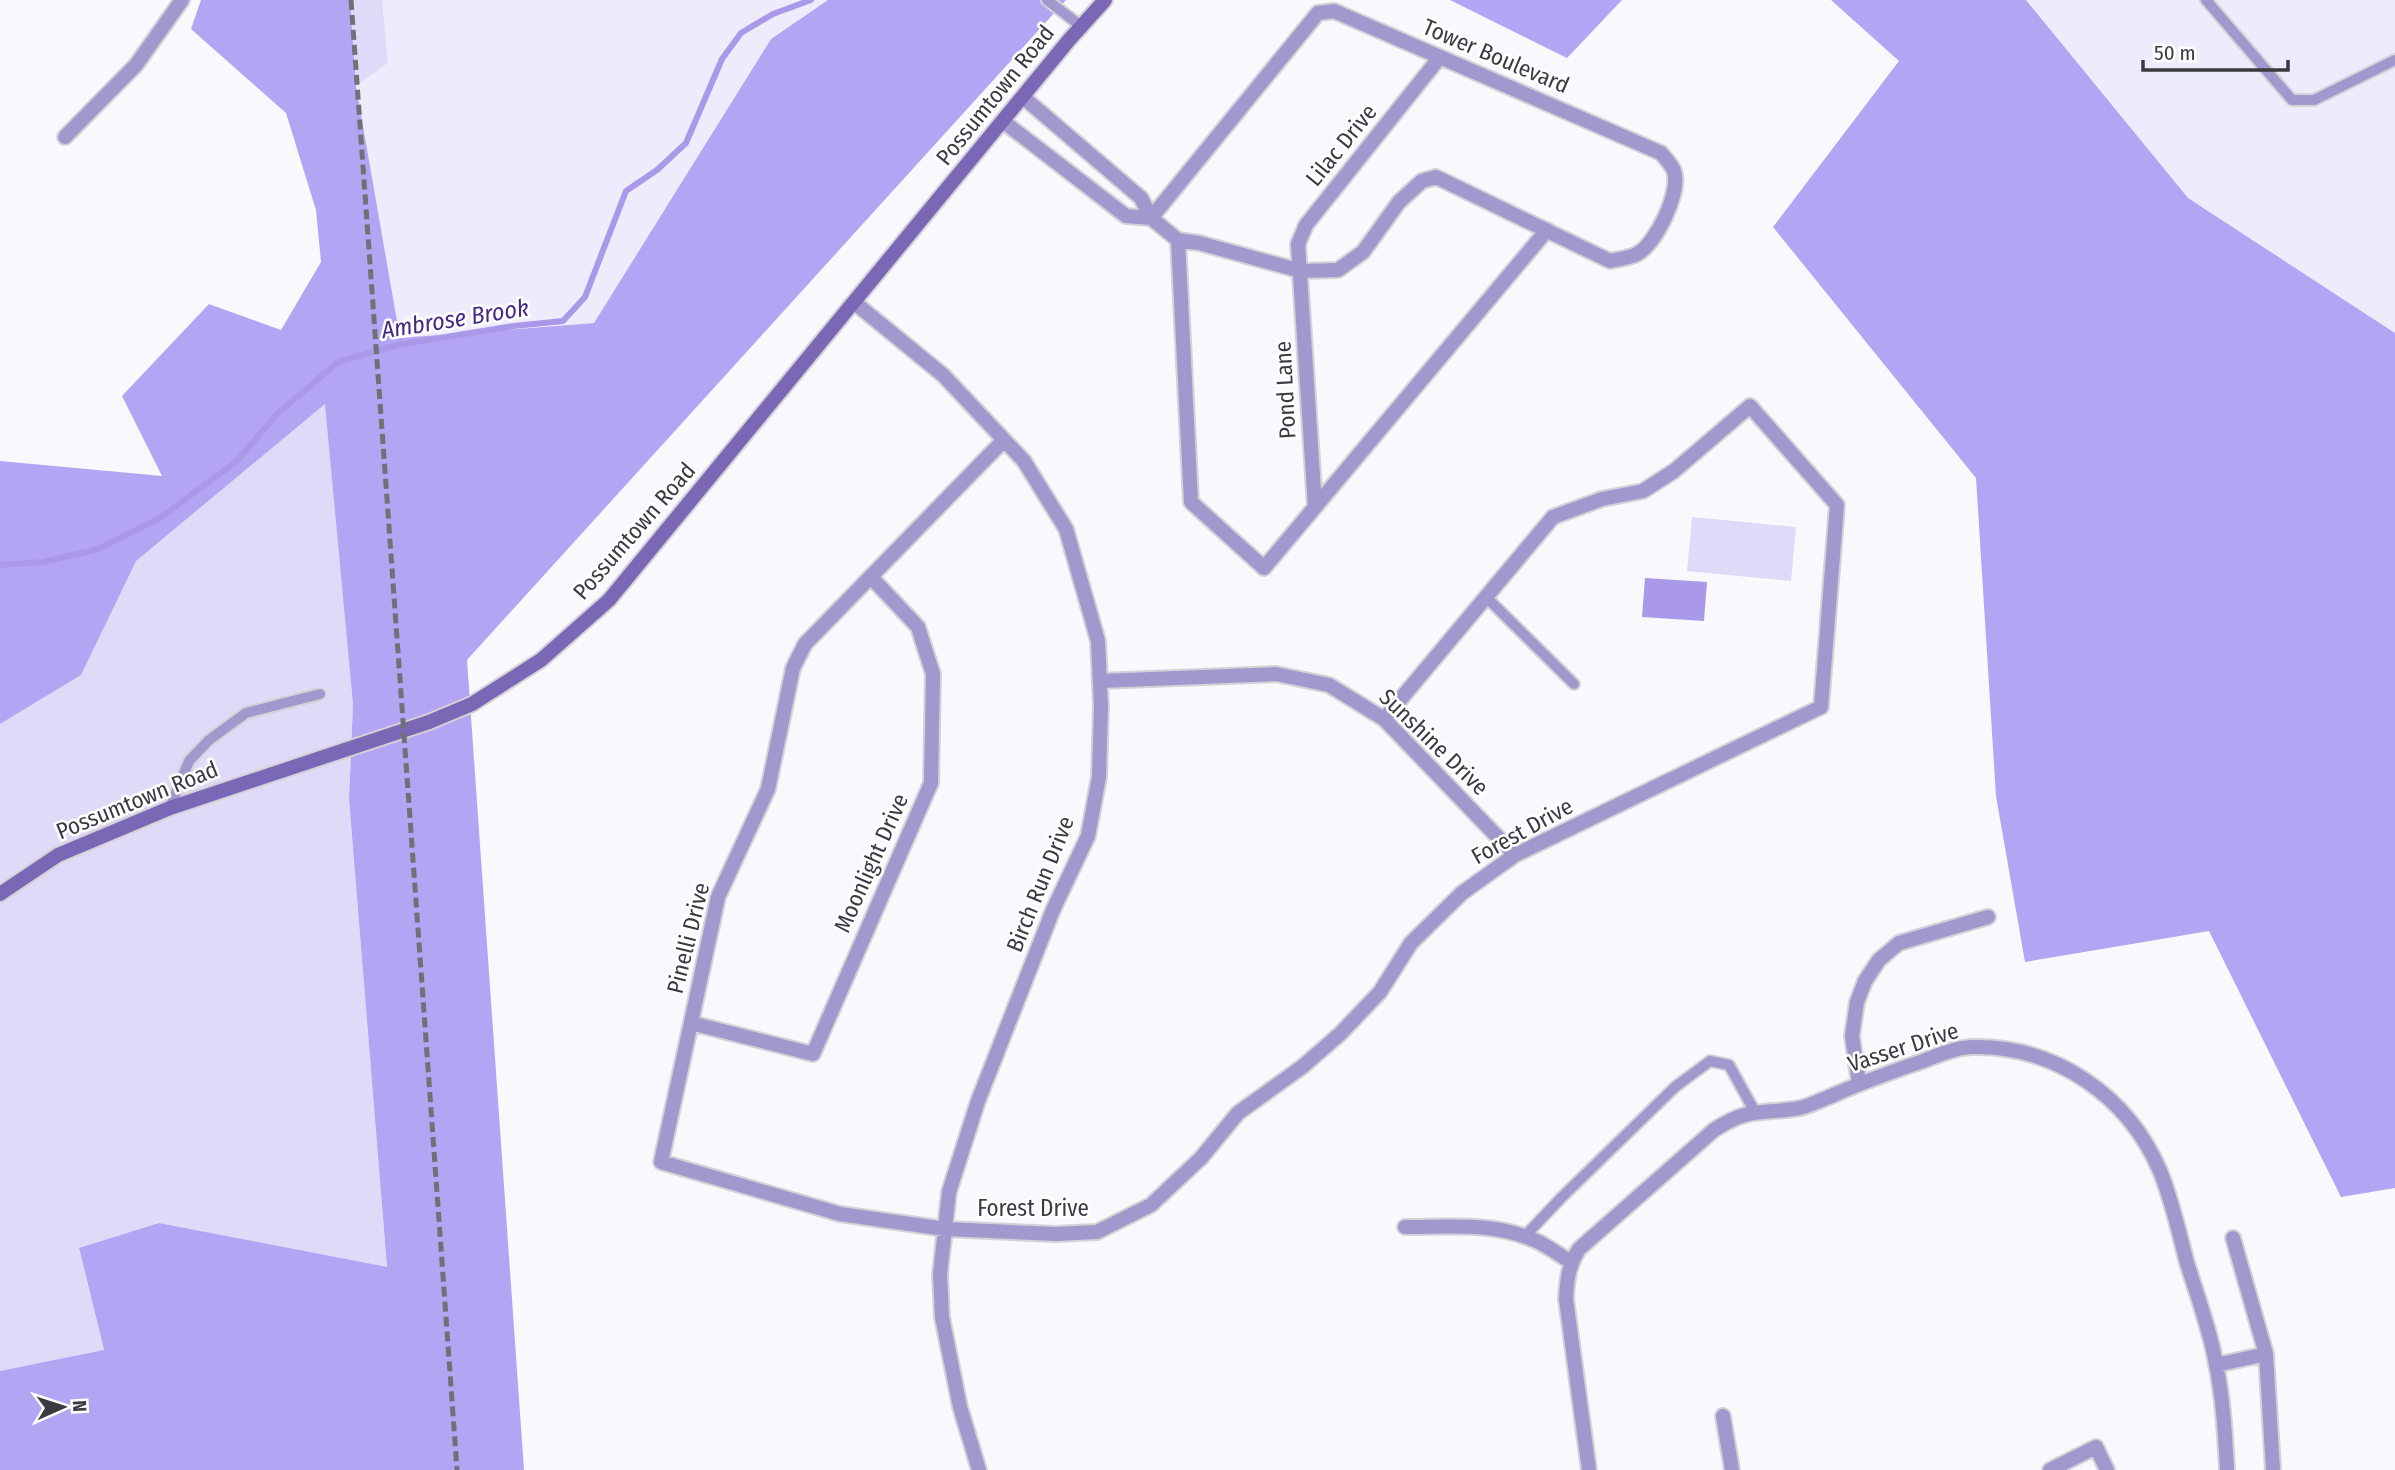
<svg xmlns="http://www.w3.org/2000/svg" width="2395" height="1470" viewBox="0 0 2395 1470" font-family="'Fira Sans Condensed',sans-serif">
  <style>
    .built { fill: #eeecfc }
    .green { fill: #dfdaf8 }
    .forest { fill: #b4a4f4 }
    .water { fill: #aa99e9 }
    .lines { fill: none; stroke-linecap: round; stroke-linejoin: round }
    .stream { stroke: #aa99e9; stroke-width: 6 }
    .lane-casing { stroke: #d3d2d7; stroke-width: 14 }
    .street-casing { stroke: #d3d2d7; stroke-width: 18 }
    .secondary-casing { stroke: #d3d2d7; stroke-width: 18 }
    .lane { stroke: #a298ce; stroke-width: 10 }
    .street { stroke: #a298ce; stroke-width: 14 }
    .secondary { stroke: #7a68b6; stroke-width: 14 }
    .rail { stroke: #717077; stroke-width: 5; stroke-dasharray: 10 5; stroke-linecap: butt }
    .labels { text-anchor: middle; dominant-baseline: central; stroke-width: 5; stroke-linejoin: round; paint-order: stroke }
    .street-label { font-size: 23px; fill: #3b3a41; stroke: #fff }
    .water-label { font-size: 24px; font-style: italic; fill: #452883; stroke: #fff }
  </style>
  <rect width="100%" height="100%" fill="#f9f8fc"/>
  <path class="built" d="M382,0h446l-57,39 -177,284 -194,15 -44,-252 32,-23z
    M2027,0h368v333l-207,-135z"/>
  <path class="green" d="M350,0h32l6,63 -32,23z
    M326,403l27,301 -4,95 38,469 -228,-45 -80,26 25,102 -104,20v-647l81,-49 54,-114z
    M1692,517l104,10 -5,54 -104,-10z"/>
  <path class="forest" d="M201,0h149l6,86 44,252 194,-15 177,-284 57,-39h238l-599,660 57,810h-524v-99l104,-21 -25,-102 80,-25 228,44 -38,-468 4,-95 -28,-300 -189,157 -55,114 -81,49v-263l162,15 -40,-80 87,-92 72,26 40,-68 -5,-52 -30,-97 -95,-84z
    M1450,0h172l-55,58z
    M1831,0h195l162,198 207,135v855l-54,9 -132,-266 -184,31 -29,-166 -20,-318 -203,-251 126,-166z"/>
  <path class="water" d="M1645,578l62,4 -3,39 -62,-4z"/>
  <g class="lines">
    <path class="stream" d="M0,565l43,-3 55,-13 62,-31 77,-57 39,-46 62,-53 59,-17 117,-19 49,-5 22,-24 41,-106 31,-21 29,-27 36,-84 19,-26 32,-19 38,-14"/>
    <defs>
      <path id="lane" d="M1047,0l34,26
        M2206,0l86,100h22l81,-40
        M1486,597l88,87
        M170,808l19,-47 20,-21 37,-27 74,-19
        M1525,1236l36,-38 114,-111 35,-26 19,4 26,47"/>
      <path id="street" d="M1334,11l327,142c4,5 11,12 13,18 7,21 -18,73 -37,83 -7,4 -19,5 -27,7l-174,-84 -14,4 -23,21 -36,50 -25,18 -37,1 -102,-28 -21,-3 -27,-22 167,-205z
        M1004,122l122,94 25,2 -10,-20 -118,-101
        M65,137l71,-72 46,-65
        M1178,240l13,262 73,66 283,-338
        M855,303l88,72 81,86 42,68 32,112 3,66 -2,70 -11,59 -35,74 -75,191 -29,91 -9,82 2,43 18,90 19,63
        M1004,440l-199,204 -12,24 -25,121 -50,108 -57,265 179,52 105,15 110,5 42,-2 54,-27 50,-47 37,-45 64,-46 38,-33 40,-42 31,-49 51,-50 53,-38 306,-148 16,-202 -87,-99 -76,65 -31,20 -41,8 -49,18 -169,202
        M1315,507l-17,-263 8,-19 134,-168
        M1100,681l176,-7 53,11 55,34 131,136
        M691,1023l122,31 118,-271 2,-109 -15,-47 -47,-50
        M1859,1083l-7,-47 5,-34 8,-21 14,-21 20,-17 89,-26
        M1405,1227c43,0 88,-5 129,13 13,5 25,15 37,22
        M2233,1238l33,116 7,116
        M2216,1365l50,-11
        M1723,1416l9,54
        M1589,1470l-23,-171c1,-19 2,-33 13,-50l135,-119c34,-22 43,-16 80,-21 12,-1 24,-8 35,-12 31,-14 62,-25 94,-36 16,-6 33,-14 51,-14 82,-1 154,49 186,124 12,29 19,62 27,92 10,32 22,64 28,96 8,37 10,74 12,111
        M2050,1470l46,-23 11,23"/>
      <path id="secondary" d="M0,894l58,-39 112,-47 259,-86 43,-18 69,-44 68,-60 460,-560 36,-40"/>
    </defs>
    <use href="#lane" class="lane-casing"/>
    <use href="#street" class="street-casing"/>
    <use href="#secondary" class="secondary-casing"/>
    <use href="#lane" class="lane"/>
    <use href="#street" class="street"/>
    <use href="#secondary" class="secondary"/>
    <path class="rail" d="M351,0l106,1470"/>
  </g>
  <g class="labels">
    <g class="street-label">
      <text transform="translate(1496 56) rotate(23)">Tower Boulevard</text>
      <text transform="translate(995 95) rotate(-51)">Possumtown Road</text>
      <text transform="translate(1341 145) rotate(-51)">Lilac Drive</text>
      <text transform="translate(1285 390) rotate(-93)">Pond Lane</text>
      <text transform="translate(634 531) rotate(-49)">Possumtown Road</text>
      <text transform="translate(1434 742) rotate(44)">Sunshine Drive</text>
      <text transform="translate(137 800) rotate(-22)">Possumtown Road</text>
      <text transform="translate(1522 831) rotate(-29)">Forest Drive</text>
      <text transform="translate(871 863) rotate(-66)">Moonlight Drive</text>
      <text transform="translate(1040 884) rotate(-68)">Birch Run Drive</text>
      <text transform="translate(688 938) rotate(-76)">Pinelli Drive</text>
      <text transform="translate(1903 1047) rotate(-18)">Vasser Drive</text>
      <text x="1033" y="1208">Forest Drive</text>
    </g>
    <g class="water-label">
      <text transform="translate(455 319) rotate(-9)">Ambrose Brook</text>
    </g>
  </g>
  <g transform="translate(63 1407) rotate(87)" stroke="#ffffff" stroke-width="5" paint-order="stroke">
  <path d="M0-5L12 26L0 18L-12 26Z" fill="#3b3a41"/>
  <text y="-10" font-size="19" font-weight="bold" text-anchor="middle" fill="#3b3a41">N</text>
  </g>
  <path d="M2143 60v10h145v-10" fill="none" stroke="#3b3a41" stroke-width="3.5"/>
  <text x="2154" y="60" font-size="21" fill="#3b3a41" stroke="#ffffff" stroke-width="5" paint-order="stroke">50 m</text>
</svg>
